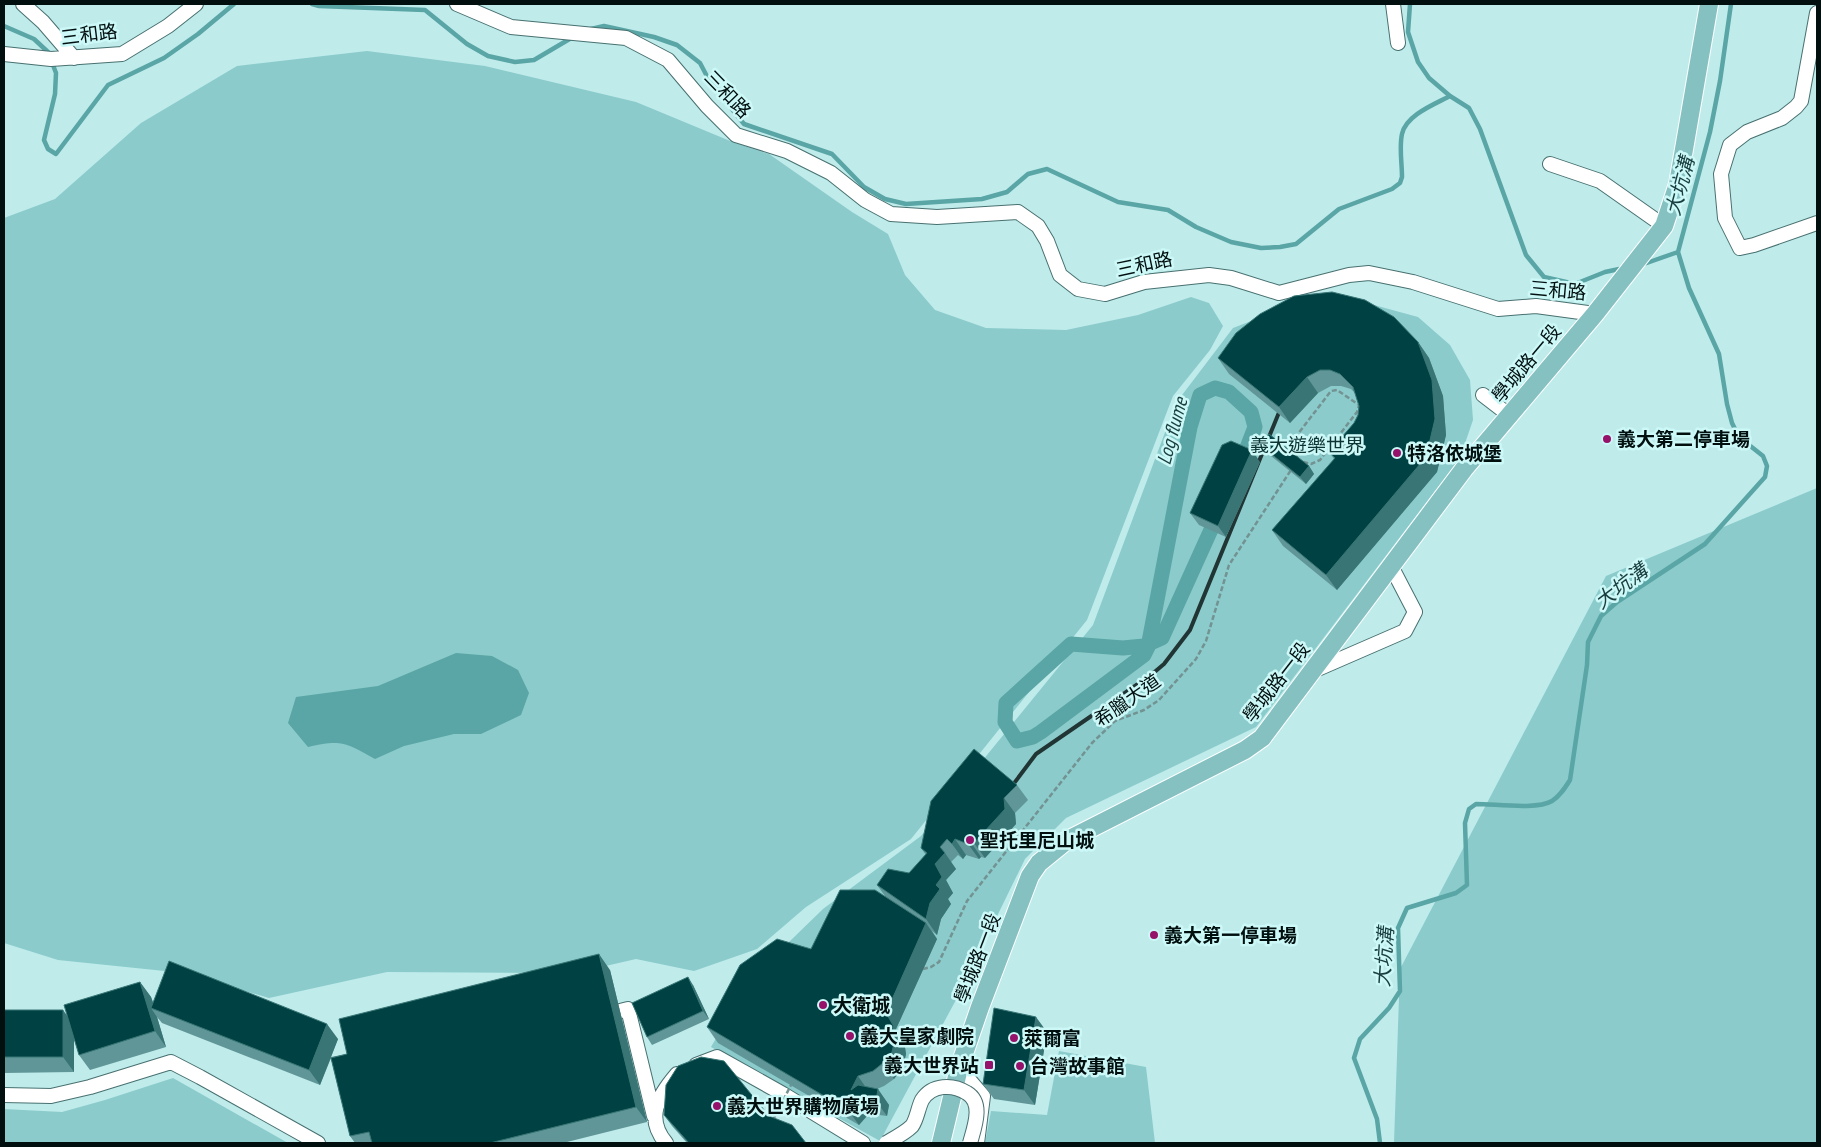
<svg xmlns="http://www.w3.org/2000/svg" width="1821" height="1147" viewBox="0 0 1821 1147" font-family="'PT Sans Narrow','Noto Sans TC',sans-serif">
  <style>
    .green { fill: #8bcbcb }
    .water { fill: #5aa5a5 }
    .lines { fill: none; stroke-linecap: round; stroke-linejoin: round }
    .stream { stroke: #5aa5a5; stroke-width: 4.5 }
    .canal { stroke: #5aa5a5; stroke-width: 15 }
    .minor-casing { stroke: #487070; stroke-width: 16 }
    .major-casing { stroke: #fff; stroke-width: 20 }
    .path { stroke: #739292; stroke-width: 2.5; stroke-dasharray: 5 2.5; stroke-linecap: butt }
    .minor { stroke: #fff; stroke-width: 14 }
    .major { stroke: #86c1c2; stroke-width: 18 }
    .rail { stroke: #223535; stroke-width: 4 }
    .minor-bridge-casing { stroke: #487070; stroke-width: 16; stroke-linecap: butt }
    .path-bridge { stroke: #739292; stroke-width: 2.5; stroke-dasharray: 5 2.5; stroke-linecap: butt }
    .minor-bridge { stroke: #fff; stroke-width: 14 }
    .wall { fill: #609697 }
    .shaded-wall { fill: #397575 }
    .building { fill: #004243; stroke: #397575 }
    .poi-dot { fill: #95116a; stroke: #ccf9f8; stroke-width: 2 }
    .labels { text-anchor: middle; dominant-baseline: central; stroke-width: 5; stroke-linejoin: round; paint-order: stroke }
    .street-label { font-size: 19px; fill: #010f0f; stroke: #ccf9f8 }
    .poi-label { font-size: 19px; font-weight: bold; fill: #010f0f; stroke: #ccf9f8; text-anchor: start }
    .park-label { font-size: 19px; fill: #0d3333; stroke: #ccf9f8 }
    .water-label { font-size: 20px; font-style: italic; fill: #1a3e3f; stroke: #ccf9f8 }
  </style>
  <rect width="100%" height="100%" fill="#bfebeb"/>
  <path class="green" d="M367,51l118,15 151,36 99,41 34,11 83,58 36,22 17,41 30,35 51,18 80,2 72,-15 53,-18 18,6 14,23 -13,24 -37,46 -86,224 -176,219 -105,68 -49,42 -63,22 -58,-12 -61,14 -188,-1 -118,26 -85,-25 -126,-13 -54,-17v-725l51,-19 86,-76 96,-57z
    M1311,298l52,4 55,15 32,28 20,35 3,40 -13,38 -204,269 -190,91 -41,41 -68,139 -77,143 -169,-94 38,-66 74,-72 98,-73 172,-211 83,-222 57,-75z
    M1817,488v655h-423l6,-174 206,-393z
    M1059,1051l87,16 9,76h-170l6,-32 56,4z
    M173,1078l115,65h-284v-34l58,3 43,-12z"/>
  <path class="water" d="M456,653l36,3 26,14 11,23 -8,22 -40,19h-27l-50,12 -29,13c-29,-16 -33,-20 -67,-12l-20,-24 8,-26 82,-11z"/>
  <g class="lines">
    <path class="stream" d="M312,4l7,2 106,4 42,34 21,12 27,6 19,-2 39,-23
      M1410,4l-2,28 10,30 11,16 21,18 19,12 11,21 46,126 18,22 31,7 30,-12 19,-4
      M4,26l30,13 14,13 8,21 -1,21 -11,46 4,9 8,5 52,-69 56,-27 34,-24 36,-30
      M591,29l13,-3 50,11 23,8 23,18 10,19 34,42 88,30 32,33 21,12 21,5 76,-5 25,-7 21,-18 19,-5 71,33 50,8 28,17 35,15 30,6 19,-1 16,-3 43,-35 53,-20 8,-6 2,-6c0,-14 -3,-30 0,-43 4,-19 33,-30 48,-38
      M1641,265l37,-13
      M1380,1143l-3,-24 -23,-61 6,-19 29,-31 11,-17 -2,-63 9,-20 49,-15 11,-8 -2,-62 4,-14 7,-5c20,0 61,6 76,-3 8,-5 13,-13 18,-21l17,-115 1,-23 13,-26 16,-14 88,-58 60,-67 2,-11 -4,-10 -24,-19 -7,-14 -5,-19 -8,-50 -30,-66 -11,-36 32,-120 10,-51 11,-77"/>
    <path class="canal" d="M1144,646l-21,2 -52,-4 -65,59 -1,19 12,19 16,-4 8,-5 103,-77 4,-8 42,-220 10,-32 15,-7 14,4 22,20 4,15 -15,39
      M1144,646l18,-8 57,-126"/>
    <defs>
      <path id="minor" d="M23,4l20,18 31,36
        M457,4l54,23 115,11 42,22 39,46 29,29 51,16 44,22 34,27 26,14 46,3 81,-5 20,14 9,15 13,34 18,14 27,5 39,-12 65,-7 22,3 48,15 70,-18 20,-2 44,9 85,27 38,-3 59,8
        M1393,4l5,39
        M1817,13l-16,88 -5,6 -14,11 -35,14 -17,13 -9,29 4,44 15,30 14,-3 63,-22
        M4,54l47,5 71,-5 46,-28 28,-22
        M1550,164l50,17 64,45
        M1483,395l26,20
        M1313,671l92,-40 10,-19 -24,-46
        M620,1011l8,-2 26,107
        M696,1065l21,-8 66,37 80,49
        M959,1068l24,28 -6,47
        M4,1095l47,1 39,-9 81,-25 29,15 118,66
        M666,1143c-21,-25 -8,-47 11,-69"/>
      <path id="major" d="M941,1143l18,-75 21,-61 50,-131 9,-13 27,-22 179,-91 17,-12 202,-269 131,-155 69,-88 14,-42 31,-180"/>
    </defs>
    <use href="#minor" class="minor-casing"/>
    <use href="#major" class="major-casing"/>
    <path class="path" d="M1298,459l-4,-7v-13l37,-48 6,-1 22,15 -2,7 -37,48 -9,4 -8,-2
      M923,969l8,-2 8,-5 28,-61 125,-158 23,-22 29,-11 15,-10 37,-41 10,-18 23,-76 62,-95
      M765,1101l11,14"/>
    <use href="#minor" class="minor"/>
    <use href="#major" class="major"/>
    <path class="rail" d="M1006,794l30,-40 115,-79 13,-11 26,-34 90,-220"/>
    <defs>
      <path id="minor-bridge" d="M886,1143c9,-5 19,-10 26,-17 5,-7 6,-18 10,-26 10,-16 31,-16 45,-7 17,10 7,35 3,50"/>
    </defs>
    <use href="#minor-bridge" class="minor-bridge-casing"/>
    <path class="path-bridge" d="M773,1120l18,-35"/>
    <use href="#minor-bridge" class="minor-bridge"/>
  </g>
  <path class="wall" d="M1418,342l11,16 14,38 3,39 -9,37 -100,118 -54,-44 -11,-16 62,-71 -5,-7 25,-29 4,-8 1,-9 -4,-13 -4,-4 -10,-3h-10l-13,7 -28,30 -61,-49 -11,-16z
    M1260,445l49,21 5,8 -8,10 -40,-32z
    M1260,462l-34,75 -27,-12 -9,-12z
    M1017,785l11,15 -13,13 1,11 -31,34 -4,-1 -2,2 -13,-4 -3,4 -5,-4 -7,7 5,7 -10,11 7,13 -5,6 3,5 -10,15 -4,16 -5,-4 5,8 -41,90 8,12 2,13 -3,13 -9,12 -10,7 -7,3 12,16 -2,11 -15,-2 -6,3 -7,8 -141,-82 -11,-16 104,-78 74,-53 -8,-11 32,-12 17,-18 -5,-7z
    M610,970l37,152 -84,21h-208l-5,-7 -19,-78 -11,27 -158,-62 -5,-6 9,30 -76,23 -11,-15 -5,-17v34l-70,1v-63l63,6 73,-34 11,15 2,5 185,37 -7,18 16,-3z
    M693,985l16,34 -57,26 -5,-8z
    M1047,1032l-12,73 -41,-6 -11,-15z
    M664,1115l142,28h-119l-15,-17z"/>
  <path class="shaded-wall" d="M1418,342l11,16 14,38 3,39 -9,37 -100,118 -11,-15z
    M1307,377l11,16 -28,30 -11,-16z
    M1252,450l8,12 -34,75 -8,-11z
    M1309,466l5,8 -8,10 -6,-7z
    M1004,798l11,15 1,11 -31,34 -11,-15z
    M955,839l11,16 -3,4 -11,-15z
    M970,841l11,16 -2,2 -11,-15z
    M945,853l11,16 -10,11 7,13 -5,6 3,5 -10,15 -4,16 -11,-16 4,-16 6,-18 -1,-21z
    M926,923l11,16 -41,90 8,12 2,13 -3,13 -9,12 -11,-16 3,-50z
    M599,954l11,16 37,152 -11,-15z
    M688,977l5,8 16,34 -6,-8z
    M140,982l11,15 4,12 -4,-1 6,9 9,30 -11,-16z
    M63,1010l11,15v47l-11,-15z
    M1036,1017l11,15 -12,73 -11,-15z
    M327,1024l11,15 -18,46 -11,-15z
    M858,1076l11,16 -18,-2z
    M878,1089l11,16 -2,11 -11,-15z
    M856,1102l10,15 -7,8 -11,-15z"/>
  <path class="building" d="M1332,292l33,8 29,17 24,25 14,38 3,39 -9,38 -100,118 -54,-45 63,-72 -6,-6 25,-29 4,-8 1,-9 -6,-19 -13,-13 -10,-4h-10l-13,7 -28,30 -61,-49 18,-25 24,-19 34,-18z
    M1269,434l40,32 -9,11 -40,-32z
    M1231,441l21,9 -34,76 -28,-13 32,-68z
    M974,749l43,36 -13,13 1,11 -31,34 -4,-2 -2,3 -13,-5 -3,5 -5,-5 -7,8 5,6 -10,11 7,13 -6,8 4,4 -10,14 -4,16 -49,-34 11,-16 21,4 18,-20 -6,-5 10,-47z
    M840,890h35l51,33 -40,90 7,12 2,14 -3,13 -9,11 -10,8 -15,5 -7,14 7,-5 20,4 -2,12 -15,-3 -5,4 -8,8 -141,-83 33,-62 37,-26 34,10z
    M599,954l37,153 -146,36h-118l-3,-11 -19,4 -19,-78 16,-4 -8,-35z
    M169,961l158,63 -18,46 -158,-62z
    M688,977l15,34 -56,26 -15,-34z
    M140,982l15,49 -76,24 -15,-50z
    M994,1008l42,9 -12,73 -41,-6z
    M4,1010h59v47h-59z
    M701,1057l23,4 45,55 23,9 14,18h-117l-25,-28 2,-30 12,-19z"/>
  <g class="poi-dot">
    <circle cx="1607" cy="439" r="5"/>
    <circle cx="1397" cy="453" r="5"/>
    <circle cx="970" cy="840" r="5"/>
    <circle cx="1154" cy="935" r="5"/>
    <circle cx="823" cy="1005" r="5"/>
    <circle cx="850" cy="1036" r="5"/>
    <circle cx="1014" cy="1038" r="5"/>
    <rect x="984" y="1060" width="10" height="10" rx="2.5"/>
    <circle cx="1020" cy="1066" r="5"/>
    <circle cx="717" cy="1106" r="5"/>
  </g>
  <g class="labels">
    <g class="street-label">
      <text transform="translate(89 34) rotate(-7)">三和路</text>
      <text transform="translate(728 94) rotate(46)">三和路</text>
      <text transform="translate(1144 264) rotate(-12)">三和路</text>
      <text transform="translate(1558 290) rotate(5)">三和路</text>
      <text transform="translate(1526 363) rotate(-50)">學城路一段</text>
      <text transform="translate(1276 682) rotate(-52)">學城路一段</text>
      <text transform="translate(1127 700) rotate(-35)">希臘大道</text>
      <text transform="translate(977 958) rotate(-69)">學城路一段</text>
    </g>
    <g class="poi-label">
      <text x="1617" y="439">義大第二停車場</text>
      <text x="1407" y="453">特洛依城堡</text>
      <text x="980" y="840">聖托里尼山城</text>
      <text x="1164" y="935">義大第一停車場</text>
      <text x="833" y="1005">大衛城</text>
      <text x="860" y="1036">義大皇家劇院</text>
      <text x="1024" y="1038">萊爾富</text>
      <text x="979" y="1065" text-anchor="end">義大世界站</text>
      <text x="1030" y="1066">台灣故事館</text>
      <text x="727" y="1106">義大世界購物廣場</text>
    </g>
    <g class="park-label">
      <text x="1307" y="445">義大遊樂世界</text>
    </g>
    <g class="water-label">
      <text transform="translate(1680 186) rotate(-75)">大坑溝</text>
      <text transform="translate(1172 431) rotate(-75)">Log flume</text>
      <text transform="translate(1621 586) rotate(-37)">大坑溝</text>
      <text transform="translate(1384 957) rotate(-86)">大坑溝</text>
    </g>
  </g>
  <rect width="1821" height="1147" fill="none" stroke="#010f0f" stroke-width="10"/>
</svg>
